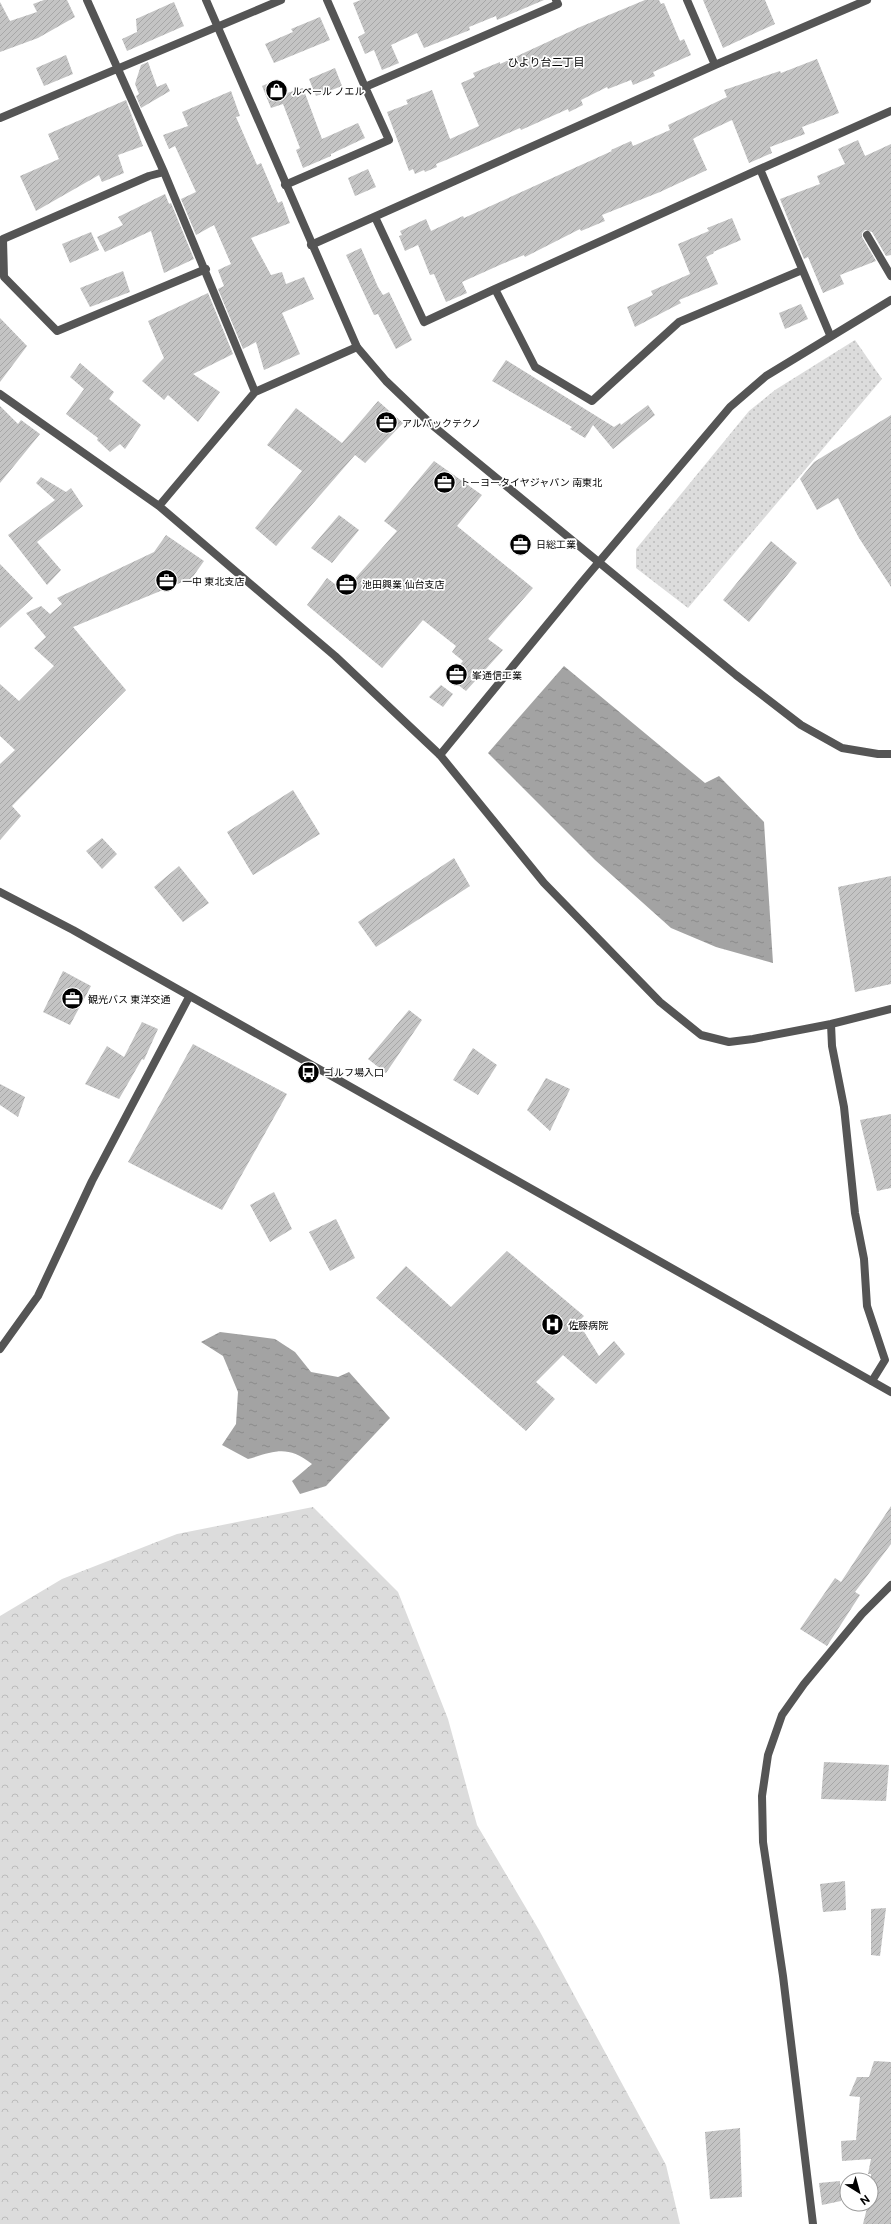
<svg xmlns="http://www.w3.org/2000/svg" width="891" height="2224" viewBox="0 0 891 2224" font-family="'Public Sans','Noto Sans JP',sans-serif">
  <style>
    .forest { fill: url(#forest-crowns) }
    .park { fill: url(#park-dots) }
    .water { fill: url(#water-ripples) }
    .building { fill: url(#building-hatch) }
    .lines { fill: none; stroke-linecap: round; stroke-linejoin: round }
    .minor { stroke: #555; stroke-width: 8 }
    .tertiary { stroke: #555; stroke-width: 8 }
    .labels { text-anchor: middle; dominant-baseline: central; stroke-width: 3.5; stroke-linejoin: round; paint-order: stroke }
    .poi-label { font-size: 10px; fill: #000; stroke: #fff; text-anchor: start }
    .neighbourhood-label { font-size: 11px; fill: #000; stroke: #fff }
  </style>
  <defs>
    <pattern id="forest-crowns" width="20" height="18" patternUnits="userSpaceOnUse"><rect width="20" height="18" fill="#dcdcdc"/><path d="M2 6a3 3 0 1 1 6 0M12 15a3 3 0 1 1 6 0" fill="none" stroke="#bbb"/></pattern>
    <pattern id="park-dots" width="8" height="8" patternUnits="userSpaceOnUse"><rect width="8" height="8" fill="#dcdcdc"/><path d="M2 2h.1M6 6h.1" fill="none" stroke="#bbb" stroke-width="1.8" stroke-linecap="round"/></pattern>
    <pattern id="water-ripples" width="26" height="14" patternUnits="userSpaceOnUse"><rect width="26" height="14" fill="#a3a3a3"/><path d="M2 4q2-2 4 0t4 0M15 11q2-2 4 0t4 0" fill="none" stroke="#8b8b8b"/></pattern>
    <pattern id="building-hatch" width="6" height="6" patternUnits="userSpaceOnUse"><rect width="6" height="6" fill="#c4c4c4"/><path d="M-1 1l2-2M0 6l6-6M5 7l2-2" fill="none" stroke="#a7a7a7"/></pattern>
  </defs>
  <rect width="100%" height="100%" fill="#fff"/>
  <path class="forest" d="M313,1507l85,85 50,127 29,106 62,105 127,235 14,59h-680v-608l62,-37 115,-45z"/>
  <path class="park" d="M855,340l27,39 -194,229 -52,-40v-19l113,-138 26,-21z"/>
  <path class="water" d="M564,666l141,117 14,-7 45,46 9,141 -57,-16 -45,-19 -76,-68 -107,-107z
    M220,1332l55,7 20,13 16,20 27,5 11,-5 41,46 -64,68 -26,8 -8,-13 20,-17c-25,-19 -36,-13 -64,-5l-26,-14 14,-21 2,-32 -15,-36 -22,-14z"/>
  <path class="building" d="M44,0h23l8,17 -37,21 -38,14v-50l10,19 27,-9 -4,-8z
    M361,0h183l-47,20 -1,-4 -27,11 1,3 -46,18 -7,-15 -26,12 8,18 -17,7 -8,-20 -9,4 -7,-17 7,-4 -12,-30z
    M645,0h14l2,4 3,-1 16,38 4,-2 7,16 -38,17 2,4 -22,9 -2,-5 -23,9 -1,-2 -26,13 2,5 -14,7 -1,-3 -47,21 -1,-2 -74,32 -10,4 1,3 -12,5 -1,-2 -9,4 -2,-5 -4,2 -22,-59 21,-8 -2,-4 26,-10 18,49 29,-13 -18,-43 14,-6 -2,-4 27,-11v2l80,-37z
    M703,0h62l10,24 -52,24z
    M174,2l10,24 -57,25 -5,-12 15,-7 -1,-13z
    M320,17l10,23 -56,23 -9,-19 28,-12 -2,-3z
    M66,55l7,19 -29,12 -8,-18z
    M817,59l22,54 -37,14 3,7 -35,13 2,6 -23,10 -17,-43 -34,16 -5,3 14,31 -47,22 -58,23 3,6 -24,10 -1,-2 -55,28 -1,-2 -22,9 -40,18 5,11 -21,9 -12,-28 -4,1 -12,-30 -13,6 -6,-15 3,-1 -2,-4 26,-12 5,12 32,-15 1,2 148,-67 -1,-1 20,-9 2,5 37,-16 -2,-5 59,-28 -3,-7 56,-19 1,2z
    M148,62l9,25 9,-4 4,8 -29,17 -5,-12 3,-2 -4,-10 6,-19z
    M335,68l7,18 -26,10 -7,-17z
    M278,79l6,15 19,-6 19,51 36,-16 7,15 -34,16v2l-28,12 -7,-18 4,-2 -17,-44 -12,4 -9,-22z
    M231,91l9,25 -4,1 21,48 4,-2 17,40 4,-2 8,22 -39,15 20,37 11,-3 4,12 18,-7 10,22 -32,14 18,41 -36,16 -8,-28 -13,7 -25,-60 6,-3 -6,-16 13,-6 -17,-39 -18,10 -15,-36 15,-7 -21,-46 -6,3 -6,-14 25,-9 -6,-14z
    M126,100l17,46 -25,9 6,18 -22,9 -3,-7 -63,36 -16,-35 39,-17 -11,-25z
    M858,140l7,16 26,-12v111l-5,1 -14,-24 -7,-2 -3,3v4l14,24 -36,14 4,9 -21,9 -15,-36 -4,2 -24,-60 40,-15 -3,-8 28,-12 -7,-15z
    M368,169l8,18 -21,9 -7,-18z
    M165,194l4,10 2,-1 23,56 -30,14 -13,-42 -46,21 -8,-15 26,-12 -5,-8z
    M732,218l9,22 -28,12 1,1 -8,4 12,27 -39,16 2,3 -46,24 -8,-20 26,-12 -2,-4 39,-17 -12,-30 31,-13 -2,-3z
    M91,232l8,18 -29,13 -8,-19z
    M361,248l17,39 5,8 6,-3 23,48 -16,9 -18,-35 -4,1 -28,-60z
    M123,271l7,21 -40,15 -10,-19z
    M208,293l25,61 -40,20 27,18 -22,30 -30,-27 -4,5 -22,-19 22,-23 -16,-37z
    M801,304l7,15 -23,10 -6,-16z
    M0,318l27,28 -27,36z
    M506,360l108,67 6,-4 1,2 27,-20 7,10 -42,34 -20,-24 -8,13 -15,-9 2,-2 -80,-46z
    M80,363l34,29 -5,7 32,26 -16,24 -5,-5 -10,8 -13,-12 1,-2 -32,-24 18,-25 -14,-12z
    M378,401l25,22 -38,40 -10,-8 -79,91 -21,-18 47,-57 -35,-26 29,-37 46,35z
    M0,406l18,18 3,-4 19,14 -40,49z
    M891,415v172l-32,-49 -21,-40 -21,12 -17,-31 14,-17z
    M434,461l48,34 -25,31 76,62 -45,51 15,11 -37,41 -17,-13 14,-17 -11,-9 4,-6 -33,-26 -41,48 -75,-63 20,-27 17,13 53,-60 -13,-10z
    M41,477l25,15 5,-4 12,18 -46,36 24,28 -14,15 -39,-50 47,-35 -19,-17z
    M339,515l20,15 -27,33 -21,-15z
    M166,535l38,26 -12,17 -119,49 53,63 -114,116 9,10 -21,24v-76l15,-14 -15,-14v-52l19,17 35,-35 -20,-18 12,-11 -20,-24 15,-7 9,8 12,-10 -5,-6 97,-46z
    M771,541l26,22 -48,59 -26,-22z
    M0,564l33,34 -33,30z
    M441,685l12,9 -10,13 -14,-10z
    M293,790l27,44 -67,41 -26,-43z
    M102,838l15,16 -15,15 -16,-18z
    M454,858l16,28 -94,61 -18,-25z
    M179,866l30,37 -26,19 -29,-35z
    M891,876v108l-36,8 -17,-105z
    M63,971l28,15 -21,39 -27,-13z
    M409,1010l13,10 -36,53 -18,-14z
    M142,1022l16,7 -14,31 -2,-1 -23,40 -34,-15 22,-38 17,11z
    M193,1044l94,50 -65,116 -94,-48z
    M473,1048l24,17 -19,30 -25,-15z
    M546,1078l24,11 -20,42 -23,-21z
    M0,1084l25,13 -7,20 -18,-12z
    M891,1114v74l-14,3 -17,-71z
    M274,1192l18,37 -22,13 -20,-37z
    M336,1219l19,39 -25,13 -21,-39z
    M507,1251l77,65 -6,6 21,34 15,-15 11,13 -29,30 -33,-29 -27,27 19,17 -29,32 -150,-133 30,-32 45,41z
    M891,1506v38l-36,48 5,3 -33,51 -27,-17 35,-51 6,4z
    M824,1762l65,3 -3,36 -65,-2z
    M845,1881l1,29 -23,2 -3,-28z
    M886,1908l-6,48 -9,-1v-46z
    M874,2061l17,1v162h-28l5,-20h3v-30h-3l3,-15 -29,2 -1,-20 15,-1 4,-43 -11,-1 8,-19h12z
    M740,2128l2,69 -32,2 -5,-67z
    M840,2181l1,20 -19,4 -3,-22z"/>
  <g class="lines">
    <path class="minor" d="M87,0l77,172 91,220
      M327,0l38,87 193,-83 -2,-4
      M687,0l28,65 152,-65
      M0,118l281,-118
      M760,169l-265,120 40,78 57,34 87,-79 123,-52
      M164,172l-15,4 -146,63 1,38 53,54 149,-62
      M285,185l104,-45 -24,-53
      M375,217l49,105 71,-33
      M867,235l24,41
      M311,245l404,-180
      M830,335l-70,-166 131,-58
      M0,394l159,112 176,150 105,99 104,128 116,119 41,33 28,7 24,-3 78,-15 60,-15
      M159,506l96,-114 102,-45
      M831,1024l1,22 12,61 11,106 9,46 3,47 18,54 -13,21"/>
    <path class="tertiary" d="M206,0l151,347 29,34 46,44 304,250 65,50 41,23 36,6h13
      M440,755l142,-173 148,-175 36,-31 125,-76
      M0,892l73,38 818,462
      M0,1349l38,-53 54,-115 97,-184
      M813,2224l-30,-248 -20,-134 -1,-46 6,-41 14,-40 22,-31 58,-70 29,-29"/>
  </g>
  <defs>
    <symbol id="shop-disc" viewBox="-11 -11 22 22"><circle r="9.5" fill="#000" stroke="#fff"/><path d="M-5-2.5h2.3a2.7 3.5 0 0 1 5.4 0H5L5.5 6h-11ZM-1.5-2.5h3a1.5 2.3 0 0 0-3 0Z" fill="#fff"/></symbol>
    <symbol id="office-disc" viewBox="-11 -11 22 22"><circle r="9.5" fill="#000" stroke="#fff"/><path d="M-6-3h4V-5.5h4V-3h4V5H-6ZM-1-4.5V-3h2v-1.5ZM-6 0V1H6V0Z" fill="#fff"/></symbol>
    <symbol id="bus-disc" viewBox="-11 -11 22 22"><circle r="9.5" fill="#000" stroke="#fff"/><path d="M-5-6H5V4H4V6H2V4H-2V6H-4V4H-5ZM-3.5-4V0h7V-4ZM-3.5 1.2v1.5H-2V1.2ZM2 1.2v1.5H3.5V1.2Z" fill="#fff"/></symbol>
    <symbol id="hospital-disc" viewBox="-11 -11 22 22"><circle r="9.5" fill="#000" stroke="#fff"/><path d="M-5-5h3v3.5h4V-5h3V5h-3V1.5h-4V5h-3Z" fill="#fff"/></symbol>
  </defs>
  <g fill-rule="evenodd">
    <use href="#shop-disc" x="264" y="78" width="25" height="25"/>
    <use href="#office-disc" x="374" y="410" width="25" height="25"/>
    <use href="#office-disc" x="432" y="470" width="25" height="25"/>
    <use href="#office-disc" x="508" y="532" width="25" height="25"/>
    <use href="#office-disc" x="154" y="568" width="25" height="25"/>
    <use href="#office-disc" x="334" y="572" width="25" height="25"/>
    <use href="#office-disc" x="444" y="662" width="25" height="25"/>
    <use href="#office-disc" x="60" y="986" width="25" height="25"/>
    <use href="#bus-disc" x="296" y="1060" width="25" height="25"/>
    <use href="#hospital-disc" x="540" y="1312" width="25" height="25"/>
  </g>
  <g class="labels">
    <g class="poi-label">
      <text x="292" y="91">ルペール ノエル</text>
      <text x="402" y="423">アルパックテクノ</text>
      <text x="460" y="482">トーヨータイヤジャパン 南東北</text>
      <text x="536" y="544">日総工業</text>
      <text x="182" y="581">一中 東北支店</text>
      <text x="362" y="584">池田興業 仙台支店</text>
      <text x="472" y="675">峯通信工業</text>
      <text x="88" y="999">観光バス 東洋交通</text>
      <text x="324" y="1072">ゴルフ場入口</text>
      <text x="568" y="1325">佐藤病院</text>
    </g>
    <g class="neighbourhood-label">
      <text x="546" y="62">ひより台二丁目</text>
    </g>
  </g>
  <g transform="translate(859 2192) rotate(143)"><circle r="19" fill="#ffffff" stroke="#999999"/>
  <path d="M0-3L7 15L0 10L-7 15Z" fill="#000000"/>
  <text y="-6" font-size="11" font-weight="bold" text-anchor="middle" fill="#000000">N</text>
  </g>
</svg>
